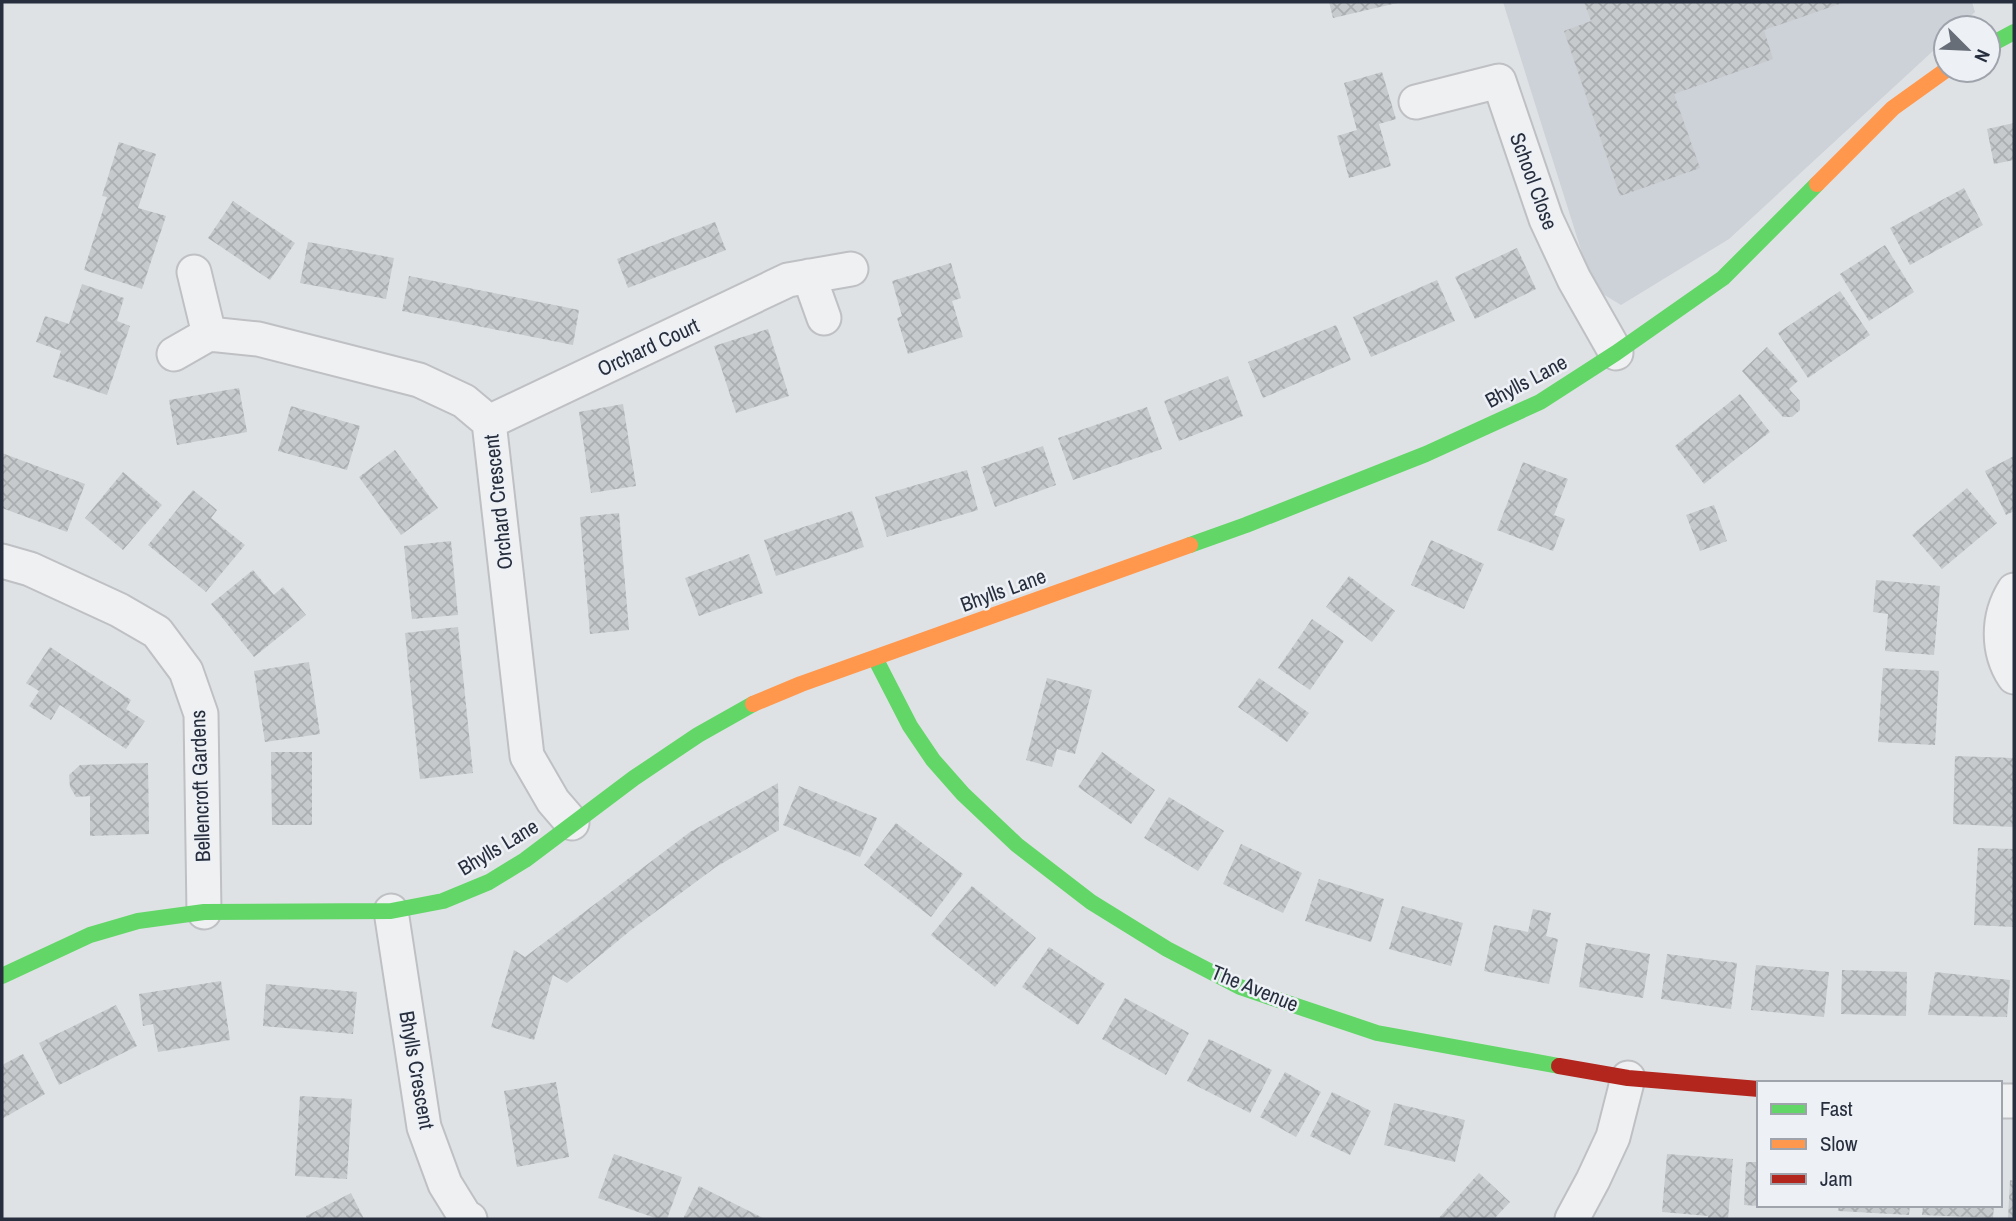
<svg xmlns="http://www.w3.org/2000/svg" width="2016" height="1221" viewBox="0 0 2016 1221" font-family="'Archivo Narrow',sans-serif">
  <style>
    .built { fill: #cdd1d8 }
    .building { fill: url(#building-cross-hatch) }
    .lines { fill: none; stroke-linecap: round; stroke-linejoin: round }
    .street-casing { stroke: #bec0c3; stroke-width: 37 }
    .street { stroke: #eff0f2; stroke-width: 33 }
    .fast { stroke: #63d668; stroke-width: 16 }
    .slow { stroke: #ff974d; stroke-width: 16 }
    .jam { stroke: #b3261e; stroke-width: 16 }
    .labels { text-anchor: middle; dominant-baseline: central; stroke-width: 5; stroke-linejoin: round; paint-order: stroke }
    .street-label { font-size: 21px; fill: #272f3e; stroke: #edf0f5 }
  </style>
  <defs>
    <pattern id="building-cross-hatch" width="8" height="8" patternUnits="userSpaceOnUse" patternTransform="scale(1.75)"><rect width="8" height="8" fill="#c7cacd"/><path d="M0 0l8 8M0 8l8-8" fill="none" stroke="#abaeb1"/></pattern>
  </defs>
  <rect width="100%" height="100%" fill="#dfe2e5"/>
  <path class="built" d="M1503,2h469l3,10 -17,16h-12v11l-217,200 -108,66 -28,-17z"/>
  <path class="building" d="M1329,2h67l1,1 -64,15z
    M1584,2h261l-81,28 9,29 -99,35 26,74 -80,28 -56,-165 27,-10z
    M1382,72l14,47 -17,5 12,42 -42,12 -12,-42 20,-6 -13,-47z
    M2014,123v37l-20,4 -7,-35z
    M119,142l37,12 -18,54 28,8 -24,73 -58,-19 23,-73 -5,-1z
    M1964,188l19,37 -73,40 -20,-37z
    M233,201l62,42 -25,37 -62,-42z
    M715,222l11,28 -98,38 -11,-29z
    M308,242l86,16 -8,41 -86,-16z
    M1885,245l29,47 -45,29 -29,-47z
    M1517,248l19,41 -61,30 -20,-42z
    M951,263l10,35 -9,3 11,36 -55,17 -11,-36 5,-2 -10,-35z
    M409,276l170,34 -6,35 -171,-34z
    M1437,280l18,41 -84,36 -18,-40z
    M82,284l42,14 -7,23 13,5 -23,69 -54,-18 8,-26 -25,-9 9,-26 24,8z
    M1840,291l30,44 -62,43 -30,-45z
    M1336,325l15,35 -88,38 -15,-36z
    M768,329l21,67 -53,17 -22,-67z
    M1767,347l31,34 -9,8 11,12v9l-8,7h-9l-41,-46z
    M1228,376l15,40 -64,25 -15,-40z
    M239,388l8,44 -70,13 -8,-45z
    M1740,394l30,38 -66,52 -29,-38z
    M623,404l13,82 -45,7 -12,-81z
    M291,406l69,20 -13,44 -69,-19z
    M1147,407l15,42 -89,31 -15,-42z
    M1043,446l13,39 -61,22 -14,-40z
    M395,450l43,58 -37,27 -42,-58z
    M2,453l83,31 -18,48 -65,-24z
    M2014,456v55l-8,4 -21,-44z
    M1523,462l45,17 -14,36 11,4 -12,32 -56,-21z
    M967,470l11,40 -91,27 -12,-40z
    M123,472l39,33 -39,45 -38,-32z
    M1967,488l30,35 -55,46 -30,-34z
    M193,490l24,20 -6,8 34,27 -39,47 -58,-47z
    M1714,505l13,36 -27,10 -14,-36z
    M852,511l12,36 -88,29 -12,-36z
    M619,513l10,117 -39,4 -10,-117z
    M1431,540l53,24 -20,45 -53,-24z
    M451,541l7,74 -46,4 -8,-73z
    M749,554l14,39 -64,23 -14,-38z
    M253,570l21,25 9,-8 23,28 -52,42 -43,-53z
    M1349,576l46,35 -23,31 -46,-35z
    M1876,580l64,6 -6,69 -49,-4 3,-37 -15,-2z
    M1312,619l32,22 -34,49 -32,-22z
    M458,627l15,146 -53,6 -15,-146z
    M50,647l81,53 -5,9 19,12 -19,28 -66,-44 -9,15 -22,-14 10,-15 -13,-8z
    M309,662l11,72 -55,8 -11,-71z
    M1883,668l56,3 -4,74 -57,-3z
    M1047,678l45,12 -17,64 -18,-5 -5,18 -26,-7z
    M1259,678l50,35 -22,29 -49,-35z
    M271,752h41v73h-40z
    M1102,752l53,38 -24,34 -53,-37z
    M1955,756l59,2v69l-61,-3z
    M148,763l1,71 -59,2v-40l-14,1 -6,-10 -1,-12 11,-10z
    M778,783l1,47 -63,37 -85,63 -64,53 -14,-8 -19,65 -43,-13 23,-77 11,7 165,-125z
    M799,786l78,32 -17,39 -77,-32z
    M1169,797l55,34 -26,40 -54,-33z
    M896,823l67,51 -32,43 -67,-52z
    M1241,844l61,29 -19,40 -60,-29z
    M1978,848l36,1v78l-40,-2z
    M1319,879l65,20 -13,43 -66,-21z
    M972,886l64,52 -41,49 -64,-52z
    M1402,906l61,17 -12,43 -62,-17z
    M1533,909l18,4 -5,23 12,3 -9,45 -65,-13 10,-46 34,7z
    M1586,943l64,11 -7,44 -64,-11z
    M1049,947l56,37 -27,41 -56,-38z
    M1667,954l70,9 -6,46 -70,-10z
    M1756,965l73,7 -5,45 -73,-7z
    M1842,970l65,2 -1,44 -65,-2z
    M1935,972l75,8 -3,37 -79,-2z
    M221,981l9,59 -72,12 -5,-28 -10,2 -4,-32z
    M266,984l91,8 -4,42 -90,-8z
    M1125,998l64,35 -23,42 -64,-36z
    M116,1005l21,41 -78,39 -20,-42z
    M1209,1039l63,31 -22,43 -63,-32z
    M23,1054l22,40 -43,25v-54z
    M1285,1072l36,20 -25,45 -36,-20z
    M556,1082l13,75 -52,10 -13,-76z
    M1332,1092l39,19 -21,44 -40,-19z
    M300,1096l52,3 -5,80 -52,-3z
    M1394,1103l71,17 -10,42 -71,-17z
    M614,1154l68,23 -15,42h-9l-60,-21z
    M1667,1154l66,5 -5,60h-20v-3l-46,-4z
    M1746,1162h13v44l-15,-1z
    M1479,1173l31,29 -16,17h-56z
    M2010,1180l4,1v38h-6z
    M699,1186l66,33h-82z
    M351,1193l13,26h-57l-1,-3z
    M1839,1205h71l-1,10 -71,-4z
    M1923,1205h71l-1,13 -71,-3z"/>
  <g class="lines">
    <defs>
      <path id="street" d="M1416,102l83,-21 47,138 28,60 42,74
        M194,272l15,62
        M809,276l15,42
        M174,354l35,-20 49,5 161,41 45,21 25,21 38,334 26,45 19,22
        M489,422l299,-142 63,-11
        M2,561l28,8 89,41 38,22 29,39 15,43 3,198
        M2014,590c-17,27 -17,61 0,87
        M391,911l33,216 21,57 21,34 4,1
        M2000,1101h14
        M1572,1219l21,-39 20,-43 15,-59"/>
    </defs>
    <use href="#street" class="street-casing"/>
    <use href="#street" class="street"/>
    <path class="fast" d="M1988,46l26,-14
      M1190,545l56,-20 180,-71 114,-52 76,-49 107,-75 94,-94
      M875,658l35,68 23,34 30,34 54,51 74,57 76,47 73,38 137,46 182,33
      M2,976l88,-41 48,-14 66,-9 187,-1 52,-10 46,-19 36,-22 109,-82 64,-43 55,-31"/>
    <path class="slow" d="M1817,184l76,-76 53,-38
      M753,704l48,-20 389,-139"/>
    <path class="jam" d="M1559,1066l69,12 131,11"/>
  </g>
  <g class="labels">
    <g class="street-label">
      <text transform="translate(1534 181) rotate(70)">School Close</text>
      <text transform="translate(648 347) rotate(-25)">Orchard Court</text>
      <text transform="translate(1526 381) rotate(-28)">Bhylls Lane</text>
      <text transform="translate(498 502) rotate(-96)">Orchard Crescent</text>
      <text transform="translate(1003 590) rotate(-20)">Bhylls Lane</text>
      <text transform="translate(200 786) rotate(-92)">Bellencroft Gardens</text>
      <text transform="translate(498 847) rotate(-31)">Bhylls Lane</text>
      <text transform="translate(1255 988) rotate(22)">The Avenue</text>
      <text transform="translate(417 1070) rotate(80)">Bhylls Crescent</text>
    </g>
  </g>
  <rect width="2016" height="1221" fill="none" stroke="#272f3e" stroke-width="7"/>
  <rect x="1757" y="1081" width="245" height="126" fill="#edf0f5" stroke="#9ea3ac" stroke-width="2"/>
  <rect x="1771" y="1104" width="35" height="10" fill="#63d668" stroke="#9ea3ac" stroke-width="2"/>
  <text x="1820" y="1116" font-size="21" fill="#272f3e">Fast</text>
  <rect x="1771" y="1139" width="35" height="10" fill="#ff974d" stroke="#9ea3ac" stroke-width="2"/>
  <text x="1820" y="1151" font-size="21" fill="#272f3e">Slow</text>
  <rect x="1771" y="1174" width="35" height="10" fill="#b3261e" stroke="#9ea3ac" stroke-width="2"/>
  <text x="1820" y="1186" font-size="21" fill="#272f3e">Jam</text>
  <g transform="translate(1967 49) rotate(114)"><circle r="33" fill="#edf0f5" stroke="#9ea3ac" stroke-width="2"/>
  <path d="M0-5L12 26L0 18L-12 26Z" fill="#676e78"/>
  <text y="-10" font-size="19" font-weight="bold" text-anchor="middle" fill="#272f3e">N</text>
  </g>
</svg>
